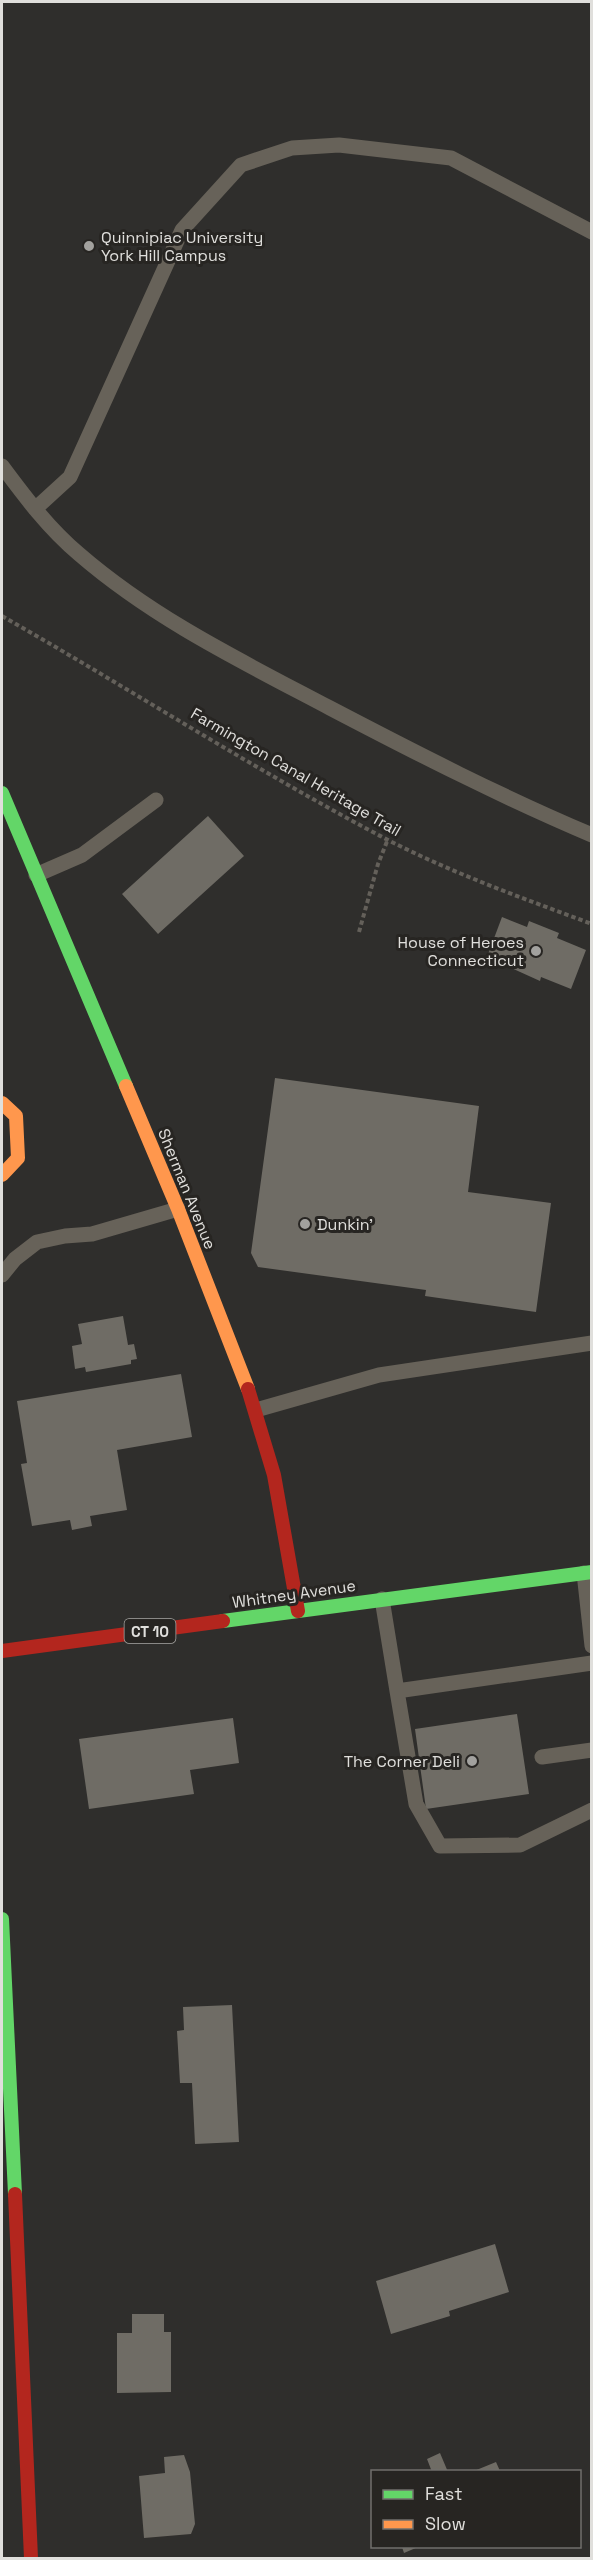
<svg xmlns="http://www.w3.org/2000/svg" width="593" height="2560" viewBox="0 0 593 2560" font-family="'Space Grotesk',sans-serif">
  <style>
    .building { fill: #6f6c65 }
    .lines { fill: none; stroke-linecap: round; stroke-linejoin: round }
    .path { stroke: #64605a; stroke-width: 4; stroke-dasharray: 4.5 3; stroke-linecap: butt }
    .lane { stroke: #676259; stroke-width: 15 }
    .fast { stroke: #63d668; stroke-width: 14 }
    .slow { stroke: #ff974d; stroke-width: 14 }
    .jam { stroke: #b3261e; stroke-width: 14 }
    .poi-dot { fill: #a2a19e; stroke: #272522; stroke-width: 2 }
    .labels { text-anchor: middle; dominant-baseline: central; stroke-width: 6; stroke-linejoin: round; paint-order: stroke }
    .shield { fill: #272522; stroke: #a8a7a4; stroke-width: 1.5 }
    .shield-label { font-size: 15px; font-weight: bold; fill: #e0dfdc }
    .poi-label { font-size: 16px; fill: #e0dfdc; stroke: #272522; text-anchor: start }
    .street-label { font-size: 16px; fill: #e0dfdc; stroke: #272522 }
  </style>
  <rect width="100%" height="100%" fill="#2f2e2c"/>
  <path class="building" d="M208,816l36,40 -86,78 -36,-40z
    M502,917l25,10 2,-6 30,12 -2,5 29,12 -15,39 -30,-12 -1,4 -53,-24z
    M275,1078l204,28 -11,86 83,11 -15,109 -111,-16 1,-6 -168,-23 -7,-14z
    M123,1316l5,29 6,-1 3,15 -6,1v4l-45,8 -1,-5 -10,2 -3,-23 10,-2 -4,-20z
    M181,1374l11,63 -75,13 10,60 -37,6 2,10 -20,4 -2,-10 -38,6 -11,-62 6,-1 -10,-62z
    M517,1714l12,80 -103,15 -11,-80z
    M233,1718l6,45 -49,7 4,24 -105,15 -10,-70z
    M232,2005l7,137 -44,2 -3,-61h-12l-3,-52 7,-1 -1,-23z
    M495,2244l14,48 -60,19 1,5 -59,18 -15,-53z
    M132,2314h32v18h7v60l-54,1v-60h15z
    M440,2453l8,19h-16l-5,-13z
    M184,2455l6,17 5,52 -4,10 -47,4 -5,-62 26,-3 -1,-16z
    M496,2462l4,9h-26z
    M402,2547h16l-14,6z"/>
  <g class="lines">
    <path class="path" d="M2,616c128,73 253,154 384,223 66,34 136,59 206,85
      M359,932l19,-68 10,-25"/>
    <path class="lane" d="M2,466c23,31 47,63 77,88 75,65 164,108 251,154 86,45 172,89 262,127
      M35,509l35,-32 112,-247 59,-65 51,-17 47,-3 112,13 141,74
      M36,875l46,-20 74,-55
      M2,1275l13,-16 22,-17 28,-6 27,-2 86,-25
      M256,1410l123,-35 213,-32
      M584,1573l8,73
      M382,1599l15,92 195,-28
      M397,1691l19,113 24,42 80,-1 72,-35
      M542,1757l50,-7"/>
    <path class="fast" d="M2,793l124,293
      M223,1621l369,-49
      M2,1919l13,275"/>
    <path class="slow" d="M126,1086l52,123 70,180
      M2,1103l14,13 2,42 -16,17"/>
    <path class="jam" d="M248,1389l26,86 24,136
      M2,1651l221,-30
      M15,2194l16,364"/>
  </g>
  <g class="poi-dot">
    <circle cx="89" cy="246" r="6"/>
    <circle cx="536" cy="951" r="6"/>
    <circle cx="305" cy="1224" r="6"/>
    <circle cx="472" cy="1761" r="6"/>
  </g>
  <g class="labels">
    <rect class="shield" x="124.5" y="1619" width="51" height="24" rx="4.5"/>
    <g class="shield-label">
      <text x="150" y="1631">CT 10</text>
    </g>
    <g class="poi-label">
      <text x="101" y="237">Quinnipiac University<tspan x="101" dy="18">York Hill Campus</tspan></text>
      <text x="524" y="942" text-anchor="end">House of Heroes<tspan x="524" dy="18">Connecticut</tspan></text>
      <text x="317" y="1224">Dunkin'</text>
      <text x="460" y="1761" text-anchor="end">The Corner Deli</text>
    </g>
    <g class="street-label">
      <text transform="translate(296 772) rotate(30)">Farmington Canal Heritage Trail</text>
      <text transform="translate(187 1189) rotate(68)">Sherman Avenue</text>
      <text transform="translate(294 1594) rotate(-8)">Whitney Avenue</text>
    </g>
  </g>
  <rect width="593" height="2560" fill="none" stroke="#e0dfdc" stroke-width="6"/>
  <rect x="371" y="2470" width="210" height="78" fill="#272522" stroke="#716f6c" stroke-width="1.5"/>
  <rect x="383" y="2490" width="30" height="9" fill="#63d668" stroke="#716f6c" stroke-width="1.5"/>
  <text x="425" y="2500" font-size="18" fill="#e0dfdc">Fast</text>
  <rect x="383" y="2520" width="30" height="9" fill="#ff974d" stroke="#716f6c" stroke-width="1.5"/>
  <text x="425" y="2530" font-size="18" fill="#e0dfdc">Slow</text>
</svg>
